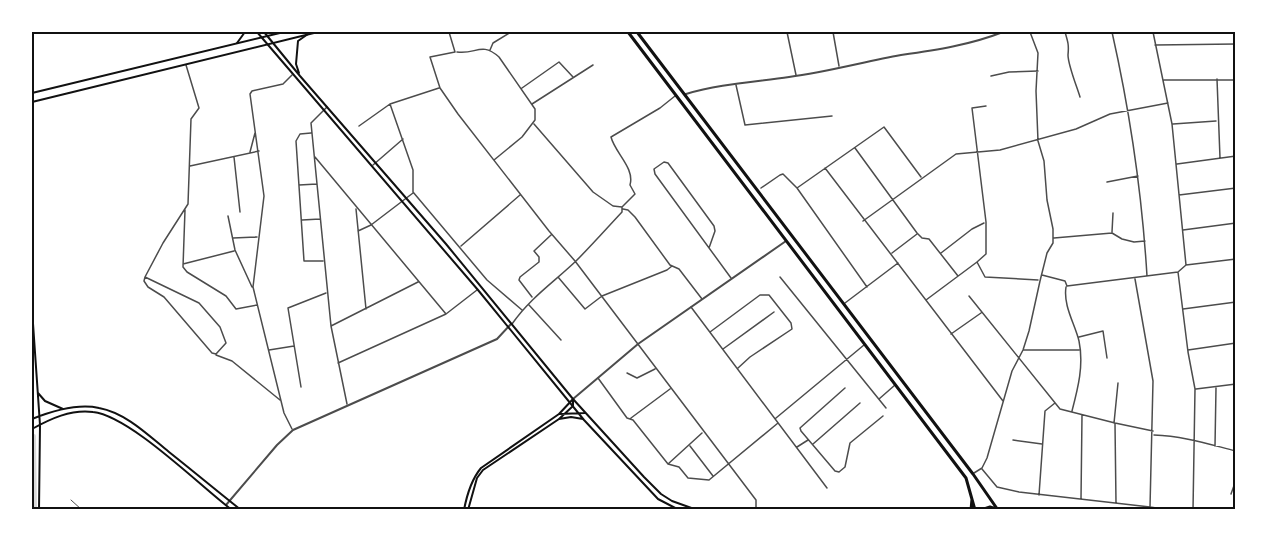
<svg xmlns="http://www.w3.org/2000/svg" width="1267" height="541" viewBox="0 0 1267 541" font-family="'Noto Sans',sans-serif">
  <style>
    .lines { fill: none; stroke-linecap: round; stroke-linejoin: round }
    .canal { stroke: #d9d9d9; stroke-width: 4 }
    .service { stroke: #4c4c4c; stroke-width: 1 }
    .minor { stroke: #4c4c4c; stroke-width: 1.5 }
    .tertiary { stroke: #4c4c4c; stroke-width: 2 }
    .secondary { stroke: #111; stroke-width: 2 }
    .primary { stroke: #111; stroke-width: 2 }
    .trunk { stroke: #111; stroke-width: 3 }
    .rail { stroke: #707070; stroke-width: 1.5 }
    .neatline { fill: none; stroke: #111; stroke-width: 2 }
  </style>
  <rect width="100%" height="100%" fill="#fff"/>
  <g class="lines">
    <path class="canal" d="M32,405v5
      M34,436l1,74"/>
    <path class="service" d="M71,500l11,10"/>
    <path class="minor" d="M449,32l6,20 -25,5 10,31 18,26 91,117 26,30 181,239v10
      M787,32l9,43
      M833,32l6,34
      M1065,32c3,10 4,13 3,23 0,10 9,32 12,42
      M1112,32c18,80 30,162 35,244
      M1153,32l19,92 14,141
      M1155,45l81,-1
      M490,50l3,-7 18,-11
      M457,52c19,3 24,-11 42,5l36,52v11l-13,17 -28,23
      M292,75l-9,9 -31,7 -2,3 14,102 -11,91 31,126 8,16
      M991,76l18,-4 29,-1
      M1217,79l3,79
      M1164,80h72
      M736,85l9,40 87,-9
      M439,88l-49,16 23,66v22l74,88 35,30
      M522,88l37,-26 14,15
      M532,104l61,-39
      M327,107l-16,16 20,203 16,78
      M534,124l59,68 20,14 9,1
      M1173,124l43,-3
      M359,126l31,-22
      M311,133l-11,1 -4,7 8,120h19
      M855,148l62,85 5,5 7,1 29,37
      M250,152l5,-19
      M234,157l6,55
      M315,157l131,157
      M1177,164l59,-8
      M373,165l30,-26
      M190,166l69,-15
      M825,168l178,233
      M1107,182l31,-6
      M299,185l18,-1
      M761,188l19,-13 3,-1 14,14 70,99
      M797,188l87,-61 37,50
      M1179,195l57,-7
      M356,209l10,100
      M623,209l5,1 7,7 35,48 9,4 23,30
      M185,210l-2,57 4,5 39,24 10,13 21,-4
      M228,216l7,34 17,37
      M302,220l18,-1
      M863,221l93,-67 44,-4 76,-21 34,-15 58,-11
      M1183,230l53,-7
      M358,231l13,-6 42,-32
      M1112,232l1,-19
      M233,238l24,-1
      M1054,238l58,-5 10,6 12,3 11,-1
      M461,246l59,-51
      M709,248l6,-17 -1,-5 -46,-63 -4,-1 -10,7 1,5 76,104
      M892,253l25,-19
      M941,253l31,-24 12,-6
      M977,262l9,-8v-32l-14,-114 14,-2
      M183,264l51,-13
      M1178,272l10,80 7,37 -2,121
      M1042,275l23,6 2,5 111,-14 8,-7 50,-6
      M145,277l54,26 21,24 6,16 -10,11 -4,-1 -48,-56 -16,-10 -4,-6 1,-4 18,-34 25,-39 3,-85 8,-11 -13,-43
      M558,277l27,32 17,-13 65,-26 5,-4
      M780,277l106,131
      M1135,279l18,102 -3,126 19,3
      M1066,287c-3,19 9,37 13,54 5,24 -1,47 -7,70
      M969,296l91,113 55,14 38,8
      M532,297l-13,-17 1,-3 19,-15v-5l-5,-6 17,-16
      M926,300l51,-38 8,15 53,3
      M845,303l53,-40
      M529,305l32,35
      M691,307l136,181
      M1183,309l53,-7
      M512,324c18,-26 42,-42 64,-63 16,-16 31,-33 46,-49v-5l13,-13 -5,-9c5,-17 -15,-32 -19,-48l49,-29 15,-12
      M331,326l87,-44
      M710,332l50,-37h9l22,28 1,6 -42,28 -12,11
      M951,334l30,-21
      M1079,337l24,-6 4,27
      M723,349l51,-37
      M269,350l25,-4
      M1024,350h55
      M1188,350l48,-7
      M216,355l16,6 48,39
      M338,363l108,-49 31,-24
      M627,373l10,5 18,-9
      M598,378l29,40 6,2 35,44 11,3 9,11 21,2 69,-57
      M301,387l-13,-79 38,-15
      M845,388l-45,40 1,3 34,40 4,1 6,-5 5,-24 33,-27
      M1196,389l40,-5
      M879,399l16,-14
      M631,418l39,-29
      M776,418l88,-73
      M1114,423l4,-40
      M1115,424l1,79
      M1154,435c29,1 54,9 82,16
      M1013,440l29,4
      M813,444l47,-41
      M690,446l23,30
      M1215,446l1,-58
      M797,447l11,-7
      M668,464l34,-31
      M982,469l15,18 22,5 131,15
      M974,473l8,-5 5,-10 25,-87 11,-21 6,-19 11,-50 7,-28 6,-10v-14l-6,-29 -3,-39 -6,-20 -2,-50 2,-38 -8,-21
      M1231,494l5,-14
      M1039,495l6,-84 10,-8
      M1081,499l1,-84"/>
    <path class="tertiary" d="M686,94c33,-10 69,-12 103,-17 38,-5 74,-15 112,-22 35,-5 69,-10 102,-23
      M573,399l65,-55 148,-103
      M226,505l51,-60 16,-15 204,-91 14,-15"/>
    <path class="secondary" d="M32,93l252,-61
      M32,102l286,-70
      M32,309l8,116 -1,85
      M38,393l7,8 18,8
      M32,419c20,-8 45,-16 67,-11 27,5 49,27 70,44 24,19 48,39 72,58
      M32,429c18,-10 39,-20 61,-17 37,4 106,73 139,98"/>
    <path class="primary" d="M257,32l221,258 106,130 74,79 21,11
      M264,32l36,44 146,168 127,155 71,78 17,17 11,7 25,9
      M237,43l8,-11
      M299,73l-3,-9 2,-23 10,-7
      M559,414l26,-1
      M559,419l12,-2 12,2
      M464,510c3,-16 7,-30 17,-42l78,-54 14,-15
      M468,510l9,-32 6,-8 76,-51 14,-13v-6"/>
    <path class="trunk" d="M628,32l338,446 9,32
      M637,32l336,442 25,36
      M971,510l1,-11
      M981,510l9,-3 6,2"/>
    <path class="rail" d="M527,508l6,2"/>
  </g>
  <rect width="1267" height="541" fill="none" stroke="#ffffff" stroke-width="66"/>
  <rect x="33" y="33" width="1201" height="475" class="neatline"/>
</svg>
